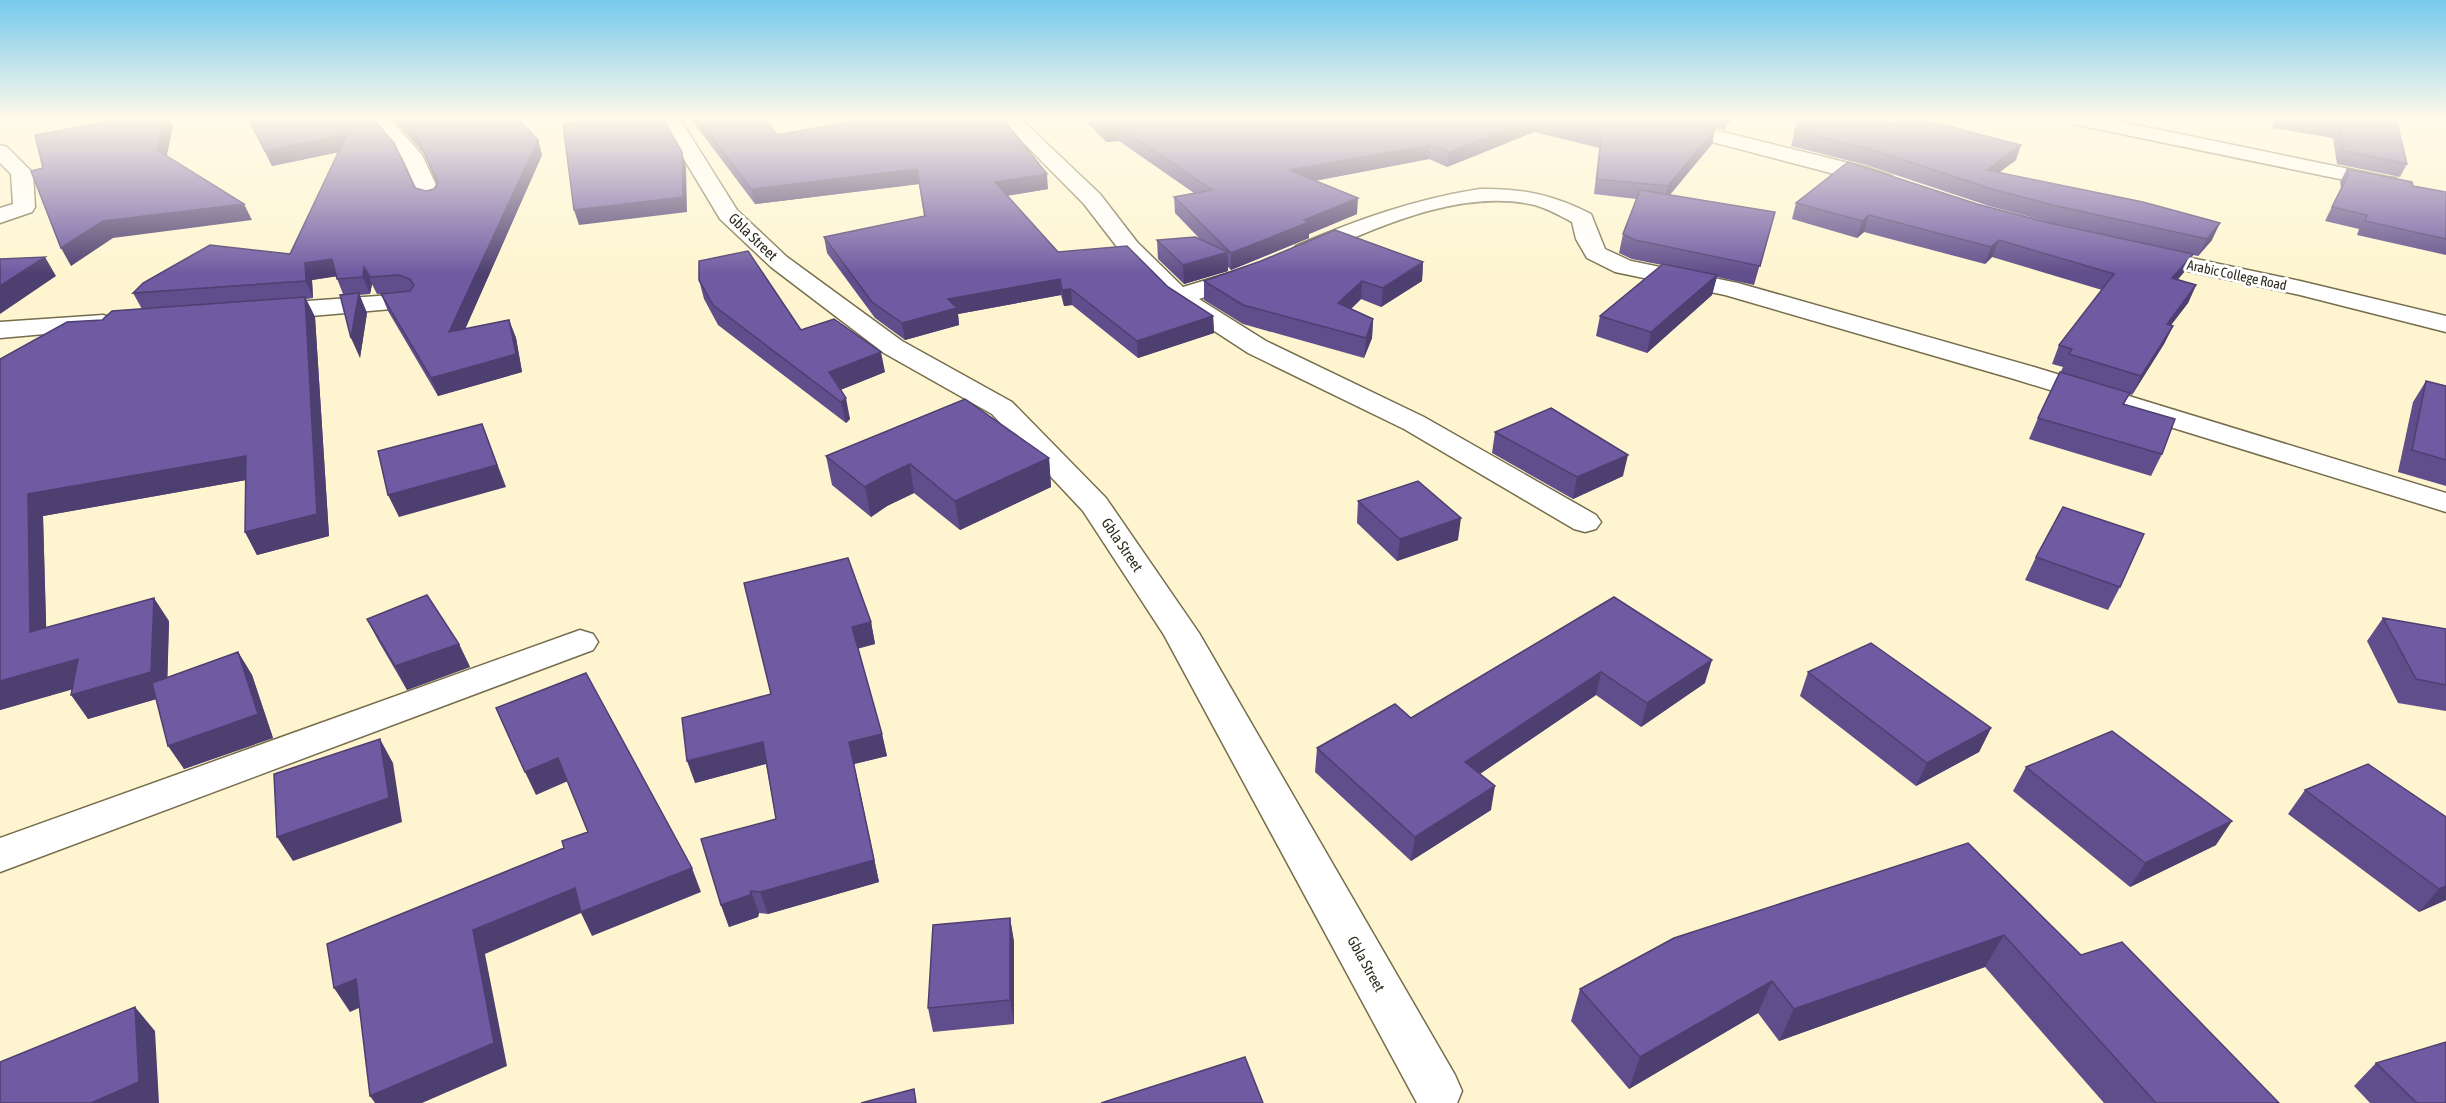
<svg xmlns="http://www.w3.org/2000/svg" width="2446" height="1103" font-family="'Asap Condensed',sans-serif">
	<style>
		.lines { fill: none; stroke-linecap: round; stroke-linejoin: round }
		.minor-casing { stroke: #756d4c; stroke-width: 3 }
		.minor { fill: #fff; fill-rule: evenodd }
		.wall { fill: #604d8b }
		.shaded-wall { fill: #4e3f71 }
		.building { fill: #705aa2; stroke: #4e3f71; stroke-width: 1.5 }
		.labels { text-anchor: middle; stroke-width: 6; stroke-linejoin: round; paint-order: stroke }
		.far-street-label { font-size: 14px; fill: #2e2b1d; stroke: #fff }
		.street-label { font-size: 15px; fill: #2e2b1d; stroke: #fff }
	</style>
	<rect width="100%" height="100%" fill="#fef5d0"/>
	<g class="lines">
		<g class="minor-casing">
			<path id="minor" d="M 369,119 L 390,119 L 422,155 L 442,198 L 439,203 L 431,205 L 423,203 L 402,157 Z
				M 660,119 L 680,119 L 737,210 L 787,257 L 902,341 L 1012,402 L 1106,498 L 1199,633 L 1455,1075 L 1462,1091 L 1457,1103 L 1417,1103 L 1164,635 L 1083,511 L 992,414 L 884,353 L 771,267 L 720,219 Z
				M 1000,119 L 1021,119 L 1100,194 L 1137,242 L 1183,287 L 1246,268 L 1255,270 L 1258,275 L 1255,280 L 1199,299 L 1266,341 L 1424,417 L 1596,515 L 1601,522 L 1596,529 L 1585,532 L 1574,529 L 1404,429 L 1248,353 L 1170,302 L 1121,252 L 1084,204 Z
				M 1637,119 L 1671,119 L 1865,167 L 1892,176 L 1895,181 L 1892,186 L 1884,187 L 1640,123 Z
				M 2068,119 L 2107,119 L 2388,177 L 2396,178 L 2399,183 L 2396,188 L 2388,189 L 2078,125 L 2071,123 Z
				M 0,145 L 7,147 L 33,173 L 35,207 L 32,212 L 0,223 L 0,208 L 13,204 L 11,174 L 0,163 Z
				M 1480,189 C 1521,188 1554,195 1591,214 L 1605,249 L 1631,261 L 1738,283 L 2034,367 L 2446,493 L 2446,512 L 2014,379 L 1725,295 L 1615,272 L 1587,258 L 1576,239 L 1572,222 C 1561,216 1548,209 1535,205 C 1460,188 1379,227 1312,256 L 1304,258 L 1296,256 L 1292,251 L 1296,246 C 1356,220 1415,199 1480,189 Z
				M 2144,248 L 2300,281 L 2446,316 L 2446,332 L 2300,295 L 2136,260 L 2132,255 L 2136,250 Z
				M 406,294 L 415,297 L 419,302 L 415,307 L 265,320 L 256,317 L 252,312 L 256,307 L 265,304 Z
				M 103,315 L 112,318 L 116,323 L 112,328 L 0,338 L 0,322 Z
				M 580,630 L 593,634 L 598,642 L 593,650 L 0,872 L 0,838 Z"/>
		</g>
		<use href="#minor" class="minor"/>
	</g>
	<path class="wall" d="M 248,119 L 373,119 L 415,188 L 426,191 L 434,189 L 437,184 L 424,154 L 393,119 L 518,119 L 538,140 L 542,155 L 465,329 L 509,320 L 516,338 L 522,372 L 438,396 L 388,311 L 381,294 L 401,292 L 377,294 L 372,284 L 370,294 L 359,295 L 367,313 L 360,358 L 343,294 L 336,276 L 312,280 L 313,298 L 306,299 L 315,317 L 329,536 L 257,555 L 245,532 L 246,480 L 43,516 L 46,627 L 169,621 L 167,678 L 238,652 L 252,675 L 273,738 L 184,769 L 156,699 L 88,719 L 72,689 L 0,710 L 0,359 L 102,320 L 142,309 L 133,293 L 290,254 L 339,152 L 272,166 Z
		M 691,119 L 765,119 L 777,135 L 846,122 L 845,119 L 1003,119 L 1048,189 L 1007,196 L 1058,252 L 1168,287 L 1213,316 L 1214,333 L 1138,358 L 1072,305 L 1064,306 L 1061,295 L 958,314 L 959,325 L 905,340 L 875,318 L 827,253 L 824,237 L 924,216 L 919,184 L 755,204 Z
		M 1083,119 L 1675,119 L 1715,129 L 1712,144 L 1670,195 L 1775,212 L 1754,285 L 1717,277 L 1712,295 L 1647,353 L 1596,336 L 1600,316 L 1662,265 L 1632,259 L 1619,253 L 1623,234 L 1636,199 L 1594,194 L 1599,148 L 1534,132 L 1447,167 L 1429,159 L 1314,181 L 1357,214 L 1309,234 L 1309,238 L 1231,270 L 1228,267 L 1228,271 L 1184,284 L 1158,259 L 1157,240 L 1201,240 L 1175,213 L 1174,197 L 1194,193 L 1119,141 L 1106,142 Z
		M 1681,119 L 1732,119 L 1724,130 Z
		M 1798,119 L 2016,160 L 1999,172 L 2212,240 L 2198,256 L 2193,255 L 2185,271 L 2177,280 L 2196,285 L 2188,303 L 2171,325 L 2173,326 L 2164,344 L 2132,395 L 2129,394 L 2124,405 L 2162,454 L 2151,476 L 2029,439 L 2038,418 L 2063,367 L 2052,364 L 2059,345 L 2102,290 L 1992,257 L 1985,264 L 1864,232 L 1857,238 L 1792,219 L 1796,203 L 1977,204 L 2049,222 L 1989,206 L 1866,165 L 1791,146 Z
		M 2274,119 L 2396,119 L 2407,164 L 2400,177 L 2337,164 L 2333,138 L 2272,128 Z
		M 2347,169 L 2413,186 L 2446,192 L 2446,255 L 2357,235 L 2359,229 L 2325,221 L 2341,188 L 2340,182 Z
		M 1261,261 L 1423,262 L 1422,281 L 1381,307 L 1361,299 L 1351,309 L 1373,319 L 1372,338 L 1364,358 L 1243,324 L 1204,300 L 1204,281 Z
		M 699,280 L 885,372 L 840,390 L 850,419 L 846,423 L 718,325 L 704,299 Z
		M 2426,381 L 2446,386 L 2446,486 L 2398,472 L 2413,402 Z
		M 1495,432 L 1623,476 L 1573,499 L 1492,453 Z
		M 826,456 L 1049,458 L 1051,487 L 960,530 L 914,493 L 887,506 L 871,517 L 832,485 Z
		M 1358,501 L 1458,540 L 1397,561 L 1357,523 Z
		M 2036,557 L 2120,587 L 2108,610 L 2025,580 Z
		M 1614,597 L 1705,683 L 1641,727 L 1596,695 L 1480,774 L 1491,810 L 1411,861 L 1315,772 L 1317,748 L 1411,718 Z
		M 2383,618 L 2446,629 L 2446,711 L 2398,703 L 2367,641 Z
		M 367,619 L 459,644 L 470,667 L 407,690 L 379,642 Z
		M 871,622 L 875,644 L 858,648 L 882,734 L 887,756 L 854,764 L 879,882 L 768,914 L 759,913 L 758,917 L 729,927 L 721,905 L 776,819 L 766,764 L 695,783 L 771,694 Z
		M 1808,672 L 1991,728 L 1979,752 L 1916,786 L 1800,696 Z
		M 2026,767 L 2216,845 L 2130,887 L 2013,791 Z
		M 2305,790 L 2446,817 L 2446,900 L 2419,912 L 2288,814 Z
		M 1968,843 L 2081,955 L 2279,1103 L 2104,1103 L 1985,967 L 1779,1041 L 1758,1013 L 1629,1089 L 1571,1021 L 1580,989 Z
		M 1010,918 L 1014,942 L 1014,1024 L 933,1032 L 928,1008 Z
		M 2376,1063 L 2446,1103 L 2370,1103 L 2354,1086 Z"/>
	<path class="shaded-wall" d="M 163,119 L 169,119 L 173,126 L 165,165 L 157,150 Z
		M 1532,119 L 1536,119 L 1534,132 L 1447,167 L 1449,152 Z
		M 1726,119 L 1732,119 L 1724,130 Z
		M 1118,126 L 1119,141 L 1106,142 L 1105,128 Z
		M 1715,129 L 1712,144 L 1664,201 L 1668,186 Z
		M 347,134 L 354,149 L 272,166 L 265,151 Z
		M 538,140 L 542,155 L 456,350 L 449,332 Z
		M 1430,145 L 1429,159 L 1288,186 L 1289,170 Z
		M 2021,145 L 2016,160 L 1981,186 L 1987,170 Z
		M 682,152 L 686,167 L 687,212 L 579,225 L 574,210 Z
		M 917,169 L 919,184 L 755,204 L 751,189 Z
		M 1047,174 L 1048,189 L 997,197 L 995,182 Z
		M 1358,198 L 1357,214 L 1309,234 L 1309,238 L 1231,270 L 1231,253 L 1304,220 Z
		M 244,204 L 252,220 L 113,238 L 71,266 L 61,248 L 103,221 Z
		M 1869,215 L 1864,232 L 1857,238 L 1862,221 Z
		M 2220,223 L 2212,240 L 2198,256 L 2207,239 Z
		M 1999,240 L 1992,257 L 1985,264 L 1991,247 Z
		M 1228,252 L 1228,271 L 1184,284 L 1183,265 Z
		M 2193,254 L 2185,271 L 2164,296 L 2172,278 Z
		M 45,257 L 56,276 L 0,314 L 0,286 Z
		M 332,259 L 339,276 L 312,280 L 313,298 L 306,281 L 305,263 Z
		M 1423,262 L 1422,281 L 1381,307 L 1383,288 Z
		M 364,267 L 372,284 L 370,294 L 363,277 Z
		M 1717,275 L 1712,295 L 1647,353 L 1651,332 Z
		M 1060,279 L 1061,295 L 958,314 L 959,325 L 905,340 L 902,323 L 948,299 Z
		M 1362,281 L 1361,299 L 1337,322 L 1338,303 Z
		M 2196,285 L 2188,303 L 2158,342 L 2167,324 Z
		M 1071,289 L 1072,305 L 1064,306 L 1062,290 Z
		M 359,293 L 367,313 L 360,358 L 351,338 Z
		M 305,297 L 315,317 L 329,536 L 257,555 L 245,532 Z
		M 1213,316 L 1214,333 L 1138,358 L 1137,341 Z
		M 1373,319 L 1372,338 L 1364,358 L 1366,338 Z
		M 509,320 L 516,338 L 522,372 L 438,396 L 431,378 Z
		M 2173,326 L 2164,344 L 2132,395 L 2141,376 Z
		M 881,352 L 885,372 L 833,393 L 829,372 Z
		M 846,398 L 850,419 L 846,423 L 841,402 Z
		M 482,424 L 506,487 L 399,517 L 388,495 Z
		M 1628,455 L 1623,476 L 1573,499 L 1577,477 Z
		M 246,456 L 258,478 L 43,516 L 47,655 L 30,632 L 28,494 Z
		M 1049,458 L 1051,487 L 960,530 L 955,501 Z
		M 910,464 L 914,493 L 887,506 L 871,517 L 865,487 L 882,477 Z
		M 1461,518 L 1458,540 L 1397,561 L 1400,539 Z
		M 154,598 L 169,621 L 167,696 L 88,719 L 71,695 Z
		M 871,622 L 875,644 L 857,649 L 852,627 Z
		M 459,644 L 470,667 L 407,690 L 395,666 Z
		M 238,652 L 252,675 L 273,738 L 184,769 L 168,746 Z
		M 78,659 L 95,683 L 0,710 L 0,681 Z
		M 1712,660 L 1705,683 L 1641,727 L 1647,703 Z
		M 1601,672 L 1596,695 L 1462,786 L 1465,762 Z
		M 1991,728 L 1979,752 L 1916,786 L 1927,763 Z
		M 882,734 L 887,756 L 854,764 L 879,882 L 768,914 L 760,892 L 849,742 Z
		M 380,739 L 393,763 L 402,822 L 293,861 L 277,837 Z
		M 763,742 L 769,763 L 695,783 L 687,761 Z
		M 558,758 L 568,781 L 536,795 L 525,772 Z
		M 1495,786 L 1491,810 L 1411,861 L 1415,837 Z
		M 2232,821 L 2216,845 L 2130,887 L 2145,863 Z
		M 692,868 L 701,892 L 592,936 L 581,913 L 485,954 L 507,1066 L 422,1103 L 375,1103 L 370,1096 L 473,930 L 575,888 Z
		M 2446,886 L 2446,900 L 2419,912 L 2439,889 Z
		M 751,891 L 759,913 L 758,917 L 729,927 L 721,905 Z
		M 1010,918 L 1014,942 L 1014,1024 L 1010,1000 Z
		M 2004,935 L 1985,967 L 1779,1041 L 1794,1009 Z
		M 356,979 L 372,1002 L 350,1012 L 334,988 Z
		M 1772,981 L 1758,1013 L 1629,1089 L 1640,1057 Z
		M 135,1007 L 155,1031 L 159,1103 L 91,1103 Z"/>
	<path class="building" d="M 122,119 L 163,119 L 157,150 L 244,204 L 103,221 L 61,248 L 31,171 L 43,168 L 35,135 Z
		M 249,119 L 373,119 L 394,143 L 415,188 L 426,191 L 434,189 L 438,183 L 418,139 L 401,119 L 518,119 L 538,140 L 449,332 L 509,320 L 516,354 L 431,378 L 381,294 L 410,291 L 414,285 L 410,279 L 399,275 L 370,277 L 364,267 L 363,277 L 337,279 L 332,259 L 305,263 L 306,281 L 133,293 L 143,283 L 210,245 L 290,254 L 347,134 L 265,151 Z
		M 595,119 L 663,119 L 682,152 L 683,197 L 574,210 L 563,124 Z
		M 698,119 L 765,119 L 777,135 L 848,122 L 848,119 L 1003,119 L 1047,174 L 995,182 L 1058,252 L 1127,246 L 1168,287 L 1213,316 L 1137,341 L 1071,289 L 1062,290 L 1060,279 L 948,299 L 957,308 L 902,323 L 872,302 L 824,237 L 925,216 L 917,169 L 751,189 Z
		M 1096,119 L 1532,119 L 1449,152 L 1430,145 L 1289,170 L 1358,198 L 1304,220 L 1309,222 L 1231,253 L 1174,197 L 1212,190 L 1118,126 L 1105,128 Z
		M 1543,119 L 1675,119 L 1715,129 L 1668,186 L 1597,179 L 1602,133 Z
		M 1798,119 L 1874,119 L 1891,123 L 1904,119 L 1920,119 L 2021,145 L 1987,170 L 2143,202 L 2220,223 L 2207,239 L 2057,206 L 1995,190 L 1870,149 L 1795,131 Z
		M 2299,119 L 2396,119 L 2407,164 L 2344,151 L 2339,126 Z
		M 1848,162 L 1977,204 L 2045,222 L 2193,254 L 2172,278 L 2196,285 L 2167,324 L 2173,326 L 2141,376 L 2069,354 L 2072,349 L 2059,345 L 2114,274 L 1999,240 L 1991,247 L 1869,215 L 1862,221 L 1796,203 Z
		M 2347,169 L 2412,182 L 2413,186 L 2446,192 L 2446,239 L 2365,221 L 2367,215 L 2332,207 L 2348,175 Z
		M 1640,190 L 1775,212 L 1760,266 L 1635,240 L 1623,234 Z
		M 1335,230 L 1423,262 L 1383,288 L 1362,281 L 1338,303 L 1373,319 L 1366,338 L 1243,305 L 1204,281 L 1261,261 Z
		M 1195,237 L 1228,252 L 1183,265 L 1157,240 Z
		M 748,251 L 801,330 L 834,319 L 881,352 L 829,372 L 846,398 L 841,402 L 713,305 L 699,280 L 699,261 Z
		M 45,257 L 0,286 L 0,259 Z
		M 1663,264 L 1717,275 L 1651,332 L 1600,316 Z
		M 359,293 L 351,338 L 340,295 Z
		M 305,297 L 317,514 L 245,532 L 246,456 L 28,494 L 30,632 L 154,598 L 151,672 L 71,695 L 78,659 L 0,681 L 0,359 L 67,322 L 102,320 L 112,311 Z
		M 2060,372 L 2130,393 L 2123,404 L 2175,419 L 2162,454 L 2038,418 Z
		M 2426,381 L 2446,386 L 2446,460 L 2412,450 Z
		M 965,399 L 1049,458 L 955,501 L 910,464 L 882,477 L 865,487 L 826,456 Z
		M 1551,408 L 1628,455 L 1577,477 L 1495,432 Z
		M 482,424 L 497,465 L 388,495 L 378,451 Z
		M 1418,481 L 1461,518 L 1400,539 L 1358,501 Z
		M 2063,507 L 2144,534 L 2120,587 L 2036,557 Z
		M 848,558 L 871,622 L 852,627 L 882,734 L 849,742 L 874,860 L 760,892 L 751,891 L 750,895 L 721,905 L 701,839 L 776,819 L 763,742 L 687,761 L 682,718 L 771,694 L 744,583 Z
		M 427,595 L 459,644 L 395,666 L 367,619 Z
		M 1614,597 L 1712,660 L 1647,703 L 1601,672 L 1465,762 L 1495,786 L 1415,837 L 1317,748 L 1395,704 L 1411,718 Z
		M 2383,618 L 2446,629 L 2446,685 L 2416,679 Z
		M 1871,643 L 1991,728 L 1927,763 L 1808,672 Z
		M 238,652 L 258,714 L 168,746 L 152,683 Z
		M 586,673 L 692,868 L 581,912 L 575,888 L 473,930 L 494,1043 L 370,1096 L 356,979 L 334,988 L 327,944 L 564,848 L 562,841 L 588,832 L 558,758 L 525,772 L 496,708 Z
		M 2112,731 L 2232,821 L 2145,863 L 2026,767 Z
		M 380,739 L 389,798 L 277,837 L 274,774 Z
		M 2368,764 L 2446,817 L 2446,886 L 2439,889 L 2305,790 Z
		M 1968,843 L 2081,955 L 2122,942 L 2279,1103 L 2156,1103 L 2004,935 L 1794,1009 L 1772,981 L 1640,1057 L 1580,989 L 1674,938 Z
		M 1010,918 L 1010,1000 L 928,1008 L 933,925 Z
		M 135,1007 L 139,1082 L 91,1103 L 0,1103 L 0,1062 Z
		M 2446,1042 L 2446,1103 L 2417,1103 L 2376,1063 Z
		M 1245,1057 L 1263,1103 L 1101,1103 Z
		M 914,1089 L 916,1103 L 861,1103 Z"/>
	<linearGradient id="sky" x2="0" y2="1"><stop stop-color="#76c9ec"/><stop offset="0.43" stop-color="#fffaea"/><stop offset="1" stop-color="#fffaea" stop-opacity="0"/></linearGradient>
	<rect width="2446" height="274" fill="url(#sky)"/>
	<g class="labels">
		<g class="far-street-label">
			<text transform="translate(2237 275) rotate(12)" y="5">Arabic College Road</text>
		</g>
		<g class="street-label">
			<text transform="translate(753 237) rotate(44)" y="5">Gbla Street</text>
			<text transform="translate(1122 545) rotate(56)" y="5">Gbla Street</text>
			<text transform="translate(1366 964) rotate(61)" y="5">Gbla Street</text>
		</g>
	</g>
</svg>
